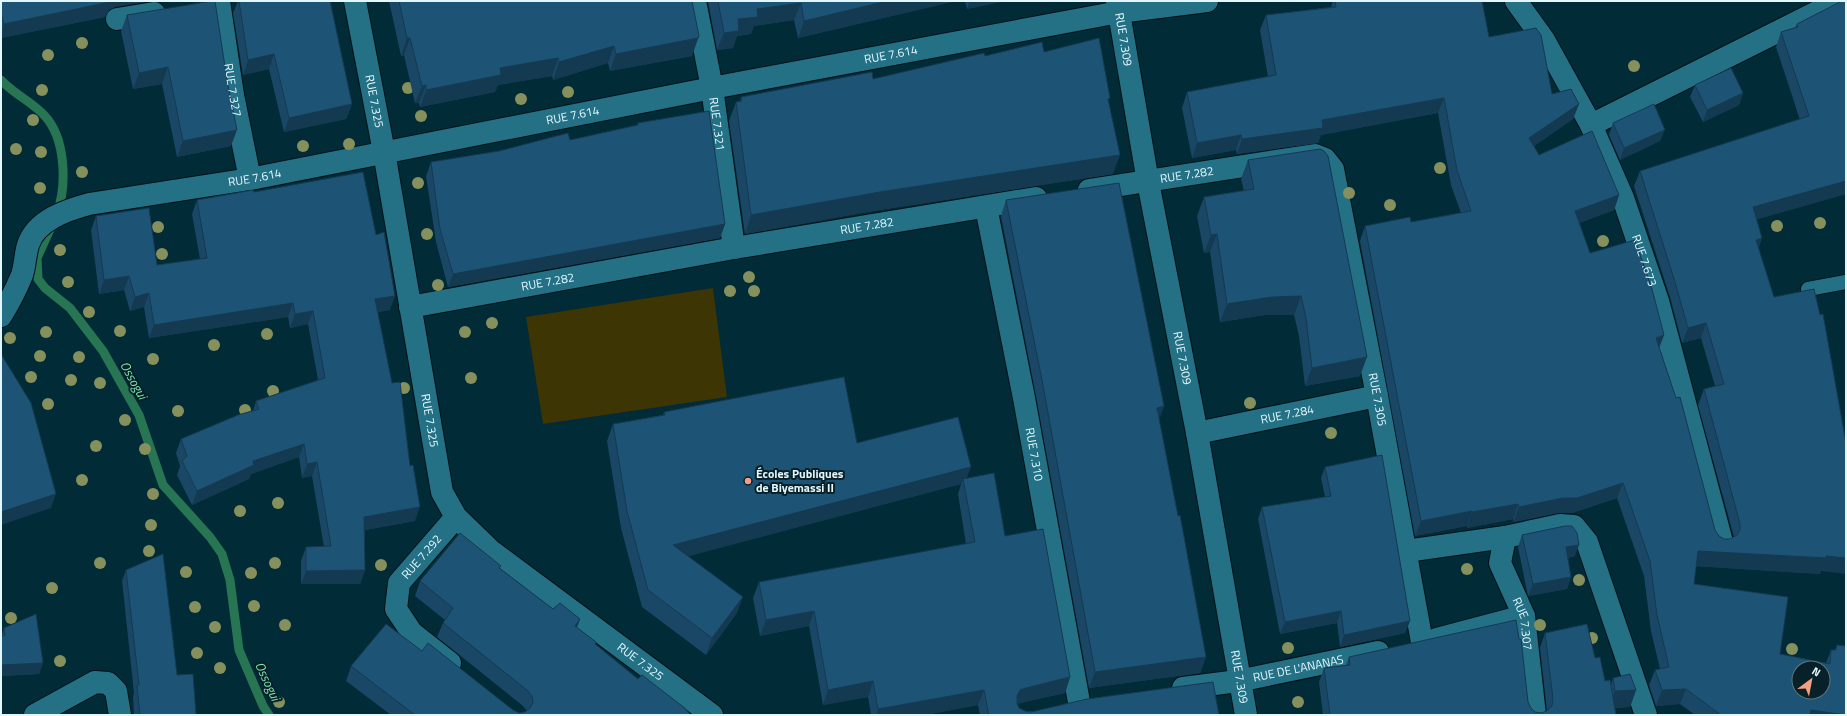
<svg xmlns="http://www.w3.org/2000/svg" width="1847" height="716" font-family="'Titillium Web',sans-serif">
	<style>
		.green { fill: #3d3503 }
		.lines { fill: none; stroke-linecap: round; stroke-linejoin: round }
		.stream { stroke: #277552; stroke-width: 9 }
		.service-casing { stroke: #001218; stroke-width: 16 }
		.minor-casing { stroke: #001218; stroke-width: 24 }
		.service { stroke: #247186; stroke-width: 14 }
		.minor { stroke: #247186; stroke-width: 22 }
		.tree { fill: #86905c }
		.wall { fill: #194765 }
		.shaded-wall { fill: #143a52 }
		.building { fill: #1d5375; stroke: #143a52; fill-rule: evenodd }
		.poi-dot { fill: #f39f82; stroke: #082027; stroke-width: 1.5 }
		.labels { text-anchor: middle; stroke-width: 4; stroke-linejoin: round; paint-order: stroke }
		.street-label { font-size: 12px; fill: #e2f7fe; stroke: #082027 }
		.poi-label { font-size: 12px; font-weight: bold; fill: #e2f7fe; stroke: #082027; text-anchor: start }
		.water-label { font-size: 13px; font-style: italic; fill: #7de7b1; stroke: #082027 }
	</style>
	<rect width="100%" height="100%" fill="#012b36"/>
	<path class="green" d="M 713,288 L 727,397 L 543,424 L 526,317 Z"/>
	<g class="lines">
		<path class="stream" d="M 1,80 C 14,94 32,102 44,115 C 66,138 67,185 57,213
			M 52,225 L 37,258 L 38,279 L 45,288 L 70,308 L 103,351 L 139,415 L 163,485 L 210,537 L 222,554 L 230,580 L 239,650 L 263,706 L 269,715"/>
		<g class="service-casing">
			<path id="service" d="M 1808,289 L 1846,282"/>
		</g>
		<g class="minor-casing">
			<g id="minor">
				<path id="s1" d="M 219,1 L 233,95 L 250,179"/>
				<path id="s2" d="M 355,1 L 384,152 L 442,492 L 456,517 L 490,550 L 712,715"/>
				<path id="s3" d="M 695,1 L 712,88 L 734,248"/>
				<path id="s4" d="M 1117,1 L 1148,182 L 1197,433 L 1246,715"/>
				<path id="s5" d="M 1516,1 L 1544,40 L 1591,125 L 1623,198 L 1658,301 L 1722,542"/>
				<path d="M 117,19 L 154,13"/>
				<path d="M 1591,125 L 1839,1"/>
				<path id="s6" d="M 1089,190 L 1315,155 L 1325,159 L 1333,169 L 1377,396 L 1422,642"/>
				<path id="s7" d="M 986,207 L 1024,398 L 1079,702"/>
				<path id="s8" d="M 410,307 L 734,248 L 1036,198"/>
				<path id="s9" d="M 1,316 C 9,303 16,290 22,275 C 25,266 25,255 28,245 C 36,220 67,210 89,204 L 250,179 L 712,88 L 1119,12 L 1207,1"/>
				<path id="s10" d="M 1197,433 L 1377,396"/>
				<path id="s11" d="M 1505,537 L 1500,563 L 1524,616 L 1535,715"/>
				<path d="M 1406,551 L 1505,537 L 1560,525 L 1574,526 L 1587,542 L 1646,715"/>
				<path d="M 1437,639 L 1524,616"/>
				<path id="s12" d="M 450,663 L 412,633 L 396,609 L 399,583 L 456,517"/>
				<path id="s13" d="M 1183,688 L 1238,681 L 1378,652"/>
				<path d="M 35,715 L 95,682 L 108,683 L 116,691 L 120,715"/>
			</g>
		</g>
		<use href="#service" class="service"/>
		<use href="#minor" class="minor"/>
	</g>
	<g class="tree">
		<circle cx="82" cy="43" r="6"/>
		<circle cx="48" cy="55" r="6"/>
		<circle cx="1634" cy="66" r="6"/>
		<circle cx="408" cy="88" r="6"/>
		<circle cx="42" cy="90" r="6"/>
		<circle cx="568" cy="92" r="6"/>
		<circle cx="521" cy="99" r="6"/>
		<circle cx="421" cy="116" r="6"/>
		<circle cx="33" cy="120" r="6"/>
		<circle cx="349" cy="144" r="6"/>
		<circle cx="303" cy="146" r="6"/>
		<circle cx="16" cy="149" r="6"/>
		<circle cx="41" cy="152" r="6"/>
		<circle cx="1440" cy="168" r="6"/>
		<circle cx="82" cy="172" r="6"/>
		<circle cx="418" cy="183" r="6"/>
		<circle cx="40" cy="188" r="6"/>
		<circle cx="1349" cy="193" r="6"/>
		<circle cx="1390" cy="205" r="6"/>
		<circle cx="1820" cy="223" r="6"/>
		<circle cx="1777" cy="226" r="6"/>
		<circle cx="158" cy="227" r="6"/>
		<circle cx="427" cy="234" r="6"/>
		<circle cx="1603" cy="241" r="6"/>
		<circle cx="60" cy="250" r="6"/>
		<circle cx="162" cy="254" r="6"/>
		<circle cx="749" cy="277" r="6"/>
		<circle cx="68" cy="282" r="6"/>
		<circle cx="438" cy="285" r="6"/>
		<circle cx="730" cy="291" r="6"/>
		<circle cx="754" cy="291" r="6"/>
		<circle cx="89" cy="312" r="6"/>
		<circle cx="492" cy="323" r="6"/>
		<circle cx="120" cy="331" r="6"/>
		<circle cx="46" cy="332" r="6"/>
		<circle cx="465" cy="332" r="6"/>
		<circle cx="267" cy="334" r="6"/>
		<circle cx="10" cy="338" r="6"/>
		<circle cx="214" cy="345" r="6"/>
		<circle cx="40" cy="356" r="6"/>
		<circle cx="79" cy="357" r="6"/>
		<circle cx="153" cy="359" r="6"/>
		<circle cx="31" cy="377" r="6"/>
		<circle cx="471" cy="378" r="6"/>
		<circle cx="71" cy="380" r="6"/>
		<circle cx="100" cy="383" r="6"/>
		<circle cx="404" cy="388" r="6"/>
		<circle cx="273" cy="391" r="6"/>
		<circle cx="1250" cy="403" r="6"/>
		<circle cx="48" cy="404" r="6"/>
		<circle cx="245" cy="410" r="6"/>
		<circle cx="178" cy="411" r="6"/>
		<circle cx="125" cy="420" r="6"/>
		<circle cx="1331" cy="433" r="6"/>
		<circle cx="96" cy="446" r="6"/>
		<circle cx="145" cy="449" r="6"/>
		<circle cx="82" cy="480" r="6"/>
		<circle cx="153" cy="494" r="6"/>
		<circle cx="278" cy="503" r="6"/>
		<circle cx="240" cy="511" r="6"/>
		<circle cx="151" cy="525" r="6"/>
		<circle cx="149" cy="551" r="6"/>
		<circle cx="100" cy="563" r="6"/>
		<circle cx="275" cy="563" r="6"/>
		<circle cx="381" cy="565" r="6"/>
		<circle cx="1467" cy="569" r="6"/>
		<circle cx="186" cy="572" r="6"/>
		<circle cx="251" cy="573" r="6"/>
		<circle cx="1579" cy="580" r="6"/>
		<circle cx="52" cy="588" r="6"/>
		<circle cx="254" cy="606" r="6"/>
		<circle cx="195" cy="607" r="6"/>
		<circle cx="11" cy="618" r="6"/>
		<circle cx="285" cy="625" r="6"/>
		<circle cx="1540" cy="625" r="6"/>
		<circle cx="215" cy="627" r="6"/>
		<circle cx="1592" cy="638" r="6"/>
		<circle cx="1288" cy="648" r="6"/>
		<circle cx="1792" cy="649" r="6"/>
		<circle cx="197" cy="653" r="6"/>
		<circle cx="60" cy="661" r="6"/>
		<circle cx="220" cy="668" r="6"/>
		<circle cx="279" cy="702" r="6"/>
		<circle cx="1298" cy="702" r="6"/>
	</g>
	<path class="wall" d="M 1,1 L 115,7 L 109,10 L 105,17 L 1,38 Z
		M 238,1 L 330,1 L 352,104 L 346,119 L 284,132 L 269,69 L 243,75 L 233,13 Z
		M 389,1 L 692,1 L 692,56 L 610,71 L 608,63 L 553,80 L 552,76 L 498,85 L 495,92 L 420,107 L 419,103 L 415,103 L 404,55 L 401,56 Z
		M 708,1 L 956,1 L 798,38 L 794,20 L 754,26 L 751,34 L 737,36 L 733,48 L 717,50 Z
		M 965,1 L 1005,1 L 967,9 Z
		M 1333,1 L 1482,1 L 1489,37 L 1552,94 L 1579,104 L 1573,119 L 1534,146 L 1539,155 L 1619,195 L 1614,210 L 1579,223 L 1590,253 L 1664,335 L 1659,347 L 1715,530 L 1719,536 L 1724,539 L 1730,539 L 1734,537 L 1698,405 L 1704,389 L 1715,386 L 1701,338 L 1682,343 L 1670,297 L 1634,186 L 1640,171 L 1800,120 L 1776,47 L 1781,32 L 1795,27 L 1797,24 L 1846,194 L 1757,219 L 1759,248 L 1821,571 L 1820,574 L 1696,566 L 1694,584 L 1780,654 L 1826,663 L 1831,650 L 1835,650 L 1837,645 L 1846,715 L 1695,715 L 1680,704 L 1656,706 L 1649,685 L 1655,670 L 1660,669 L 1651,631 L 1644,576 L 1617,498 L 1572,513 L 1558,513 L 1513,522 L 1513,519 L 1467,528 L 1467,526 L 1415,536 L 1360,241 L 1365,226 L 1411,222 L 1461,213 L 1451,185 L 1438,113 L 1321,135 L 1318,143 L 1237,154 L 1236,150 L 1192,158 L 1182,108 L 1187,92 L 1268,77 L 1260,30 L 1266,15 L 1331,7 Z
		M 127,15 L 231,146 L 177,157 L 162,84 L 133,89 L 121,31 Z
		M 1044,52 L 1109,103 L 1113,174 L 873,211 L 745,234 L 729,121 L 736,102 L 740,101 L 741,97 L 873,79 L 985,56 Z
		M 1695,85 L 1743,93 L 1739,105 L 1703,122 L 1690,97 Z
		M 638,123 L 725,224 L 720,238 L 448,287 L 436,242 L 426,176 L 431,162 L 570,140 L 637,125 Z
		M 1613,123 L 1660,141 L 1620,160 L 1609,135 Z
		M 1248,160 L 1360,376 L 1305,386 L 1299,336 L 1294,315 L 1265,315 L 1220,322 L 1210,252 L 1204,253 L 1197,216 L 1204,197 L 1244,191 L 1241,179 Z
		M 254,192 L 390,310 L 378,312 L 415,521 L 365,530 L 365,570 L 360,584 L 301,584 L 301,561 L 306,547 L 324,547 L 312,476 L 302,478 L 299,457 L 251,474 L 249,479 L 192,505 L 177,475 L 180,466 L 176,453 L 181,439 L 253,411 L 256,401 L 318,380 L 308,324 L 290,328 L 288,317 L 149,338 L 144,307 L 130,311 L 124,290 L 99,294 L 91,230 L 96,216 L 157,265 L 200,259 L 192,214 L 197,200 Z
		M 1006,200 L 1164,406 L 1159,419 L 1206,657 L 1200,673 L 1089,688 L 1036,396 L 1001,216 Z
		M 664,412 L 857,443 L 967,478 L 1005,536 L 1070,677 L 1065,693 L 1020,703 L 1017,704 L 1019,708 L 1025,711 L 1219,715 L 980,715 L 978,705 L 925,715 L 871,715 L 868,697 L 823,705 L 809,626 L 760,636 L 753,598 L 759,582 L 966,544 L 958,494 L 961,484 L 688,556 L 737,613 L 706,655 L 642,607 L 621,528 L 607,441 L 613,424 L 663,415 Z
		M 1325,467 L 1410,621 L 1405,633 L 1340,647 L 1337,623 L 1280,634 L 1258,519 L 1262,507 L 1325,497 L 1321,478 Z
		M 1522,535 L 1575,556 L 1568,558 L 1571,577 L 1567,589 L 1528,596 L 1518,547 Z
		M 500,568 L 553,609 L 580,619 L 577,628 L 595,644 L 638,679 L 686,709 L 686,711 L 691,715 L 391,715 L 346,681 L 351,666 L 422,651 L 513,710 L 519,713 L 525,712 L 527,711 L 523,706 L 437,637 L 443,623 L 445,620 L 415,596 L 420,581 Z
		M 126,570 L 177,675 L 196,715 L 134,715 L 133,697 L 134,693 L 122,581 Z
		M 4,628 L 43,663 L 39,674 L 1,676 L 1,637 Z
		M 1545,633 L 1595,658 L 1605,681 L 1611,684 L 1613,678 L 1636,690 L 1630,707 L 1615,708 L 1616,715 L 1323,715 L 1319,682 L 1324,668 L 1346,665 L 1349,657 L 1519,639 L 1528,702 L 1531,708 L 1535,712 L 1542,713 L 1547,711 L 1540,648 Z"/>
	<path class="shaded-wall" d="M 111,1 L 151,1 L 115,7 L 109,10 L 105,17 L 1,38 L 1,32 L 4,24 Z
		M 887,1 L 956,1 L 798,38 L 804,21 Z
		M 970,1 L 1005,1 L 967,9 Z
		M 801,3 L 794,20 L 754,26 L 751,34 L 737,36 L 733,48 L 717,50 L 724,33 L 738,19 L 757,9 Z
		M 699,36 L 692,56 L 610,71 L 616,54 Z
		M 407,38 L 410,38 L 404,55 L 401,56 Z
		M 614,46 L 608,63 L 553,80 L 559,62 Z
		M 274,54 L 269,69 L 243,75 L 248,60 Z
		M 558,58 L 552,76 L 498,85 L 495,92 L 420,107 L 426,90 L 500,68 Z
		M 168,67 L 162,84 L 133,89 L 139,73 Z
		M 426,85 L 419,103 L 415,103 L 422,86 Z
		M 1743,93 L 1739,105 L 1703,122 L 1707,110 Z
		M 1444,98 L 1438,113 L 1321,135 L 1318,143 L 1237,154 L 1242,139 L 1322,120 Z
		M 352,104 L 346,119 L 284,132 L 289,118 Z
		M 1579,104 L 1573,119 L 1523,153 L 1529,138 Z
		M 237,130 L 231,146 L 177,157 L 183,141 Z
		M 1665,130 L 1660,141 L 1620,160 L 1624,148 Z
		M 1241,135 L 1236,150 L 1192,158 L 1197,143 Z
		M 1120,155 L 1113,174 L 873,211 L 745,234 L 751,215 L 880,192 Z
		M 1846,181 L 1846,194 L 1748,222 L 1753,207 Z
		M 1619,195 L 1614,210 L 1569,227 L 1575,211 Z
		M 725,224 L 720,238 L 448,287 L 453,274 Z
		M 1217,234 L 1210,252 L 1204,253 L 1211,235 Z
		M 1762,238 L 1757,254 L 1756,240 Z
		M 129,276 L 124,290 L 99,294 L 104,280 Z
		M 149,293 L 144,307 L 130,311 L 135,297 Z
		M 395,296 L 390,310 L 370,313 L 375,299 Z
		M 1301,296 L 1294,315 L 1265,315 L 1220,322 L 1227,304 L 1272,297 Z
		M 293,303 L 288,317 L 149,338 L 154,325 Z
		M 313,311 L 308,324 L 290,328 L 295,314 Z
		M 1706,323 L 1701,338 L 1682,343 L 1688,328 Z
		M 1664,335 L 1658,351 L 1656,338 Z
		M 1367,357 L 1360,376 L 1305,386 L 1312,368 Z
		M 1164,406 L 1158,423 L 1157,408 Z
		M 304,444 L 299,457 L 251,474 L 249,479 L 192,505 L 197,491 L 253,461 Z
		M 317,462 L 312,476 L 302,478 L 307,464 Z
		M 971,467 L 965,483 L 963,479 L 961,484 L 667,562 L 673,545 Z
		M 1623,483 L 1617,498 L 1572,513 L 1558,513 L 1513,522 L 1519,507 Z
		M 56,494 L 51,508 L 1,525 L 1,512 Z
		M 1518,504 L 1513,519 L 1467,528 L 1472,512 Z
		M 420,507 L 415,521 L 359,531 L 364,517 Z
		M 1472,511 L 1467,526 L 1415,536 L 1421,521 Z
		M 1579,545 L 1575,556 L 1562,559 L 1566,547 Z
		M 1698,551 L 1826,556 L 1846,558 L 1846,574 L 1821,571 L 1820,574 L 1692,566 Z
		M 365,570 L 360,584 L 301,584 L 306,571 Z
		M 1571,577 L 1567,589 L 1528,596 L 1533,584 Z
		M 743,597 L 737,613 L 706,655 L 712,638 Z
		M 814,611 L 809,626 L 760,636 L 766,620 Z
		M 1341,611 L 1337,623 L 1280,634 L 1285,622 Z
		M 580,619 L 574,634 L 575,626 Z
		M 1410,621 L 1405,633 L 1340,647 L 1344,635 Z
		M 1206,657 L 1200,673 L 1089,688 L 1095,672 Z
		M 43,663 L 39,674 L 1,676 L 1,665 Z
		M 1070,677 L 1065,693 L 1020,703 L 1015,706 L 1017,696 L 1020,690 L 1026,688 Z
		M 873,681 L 868,697 L 823,705 L 828,690 Z
		M 1686,689 L 1680,704 L 1656,706 L 1662,690 Z
		M 984,690 L 978,705 L 925,715 L 876,715 L 878,709 Z
		M 1636,690 L 1630,707 L 1609,708 L 1615,691 Z
		M 1811,710 L 1846,715 L 1809,715 Z"/>
	<path class="building" d="M 1,1 L 111,1 L 110,2 L 4,24 L 1,13 Z
		M 212,1 L 215,1 L 227,80 L 237,130 L 183,141 L 168,67 L 139,73 L 127,15 Z
		M 239,1 L 330,1 L 352,104 L 289,118 L 274,54 L 248,60 Z
		M 399,1 L 692,1 L 699,36 L 698,38 L 616,54 L 614,46 L 559,62 L 558,58 L 500,68 L 501,75 L 426,90 L 426,85 L 422,86 L 410,38 L 407,38 Z
		M 718,1 L 887,1 L 804,21 L 801,3 L 757,9 L 758,17 L 738,19 L 739,31 L 724,33 Z
		M 1335,1 L 1482,1 L 1489,37 L 1536,28 L 1541,35 L 1552,94 L 1571,89 L 1579,104 L 1529,138 L 1539,155 L 1592,131 L 1619,195 L 1575,211 L 1590,253 L 1635,240 L 1652,289 L 1664,335 L 1656,338 L 1676,398 L 1680,397 L 1715,530 L 1719,536 L 1724,539 L 1730,539 L 1737,535 L 1740,530 L 1740,524 L 1704,389 L 1724,384 L 1706,323 L 1688,328 L 1675,282 L 1640,171 L 1809,116 L 1781,32 L 1798,27 L 1797,24 L 1842,1 L 1846,1 L 1846,181 L 1753,207 L 1762,238 L 1756,240 L 1774,297 L 1814,289 L 1820,315 L 1823,314 L 1846,443 L 1846,558 L 1826,556 L 1826,558 L 1698,551 L 1694,584 L 1788,597 L 1780,654 L 1830,664 L 1831,650 L 1836,650 L 1837,645 L 1846,646 L 1846,715 L 1811,710 L 1810,715 L 1721,715 L 1686,689 L 1662,690 L 1655,670 L 1669,667 L 1657,615 L 1650,561 L 1623,483 L 1577,498 L 1563,498 L 1519,507 L 1518,504 L 1472,512 L 1472,511 L 1421,521 L 1365,226 L 1410,217 L 1411,222 L 1471,211 L 1457,170 L 1444,98 L 1322,120 L 1323,128 L 1242,139 L 1241,135 L 1197,143 L 1187,92 L 1276,75 L 1266,15 L 1336,7 ZM 1799,668 L 1823,668 L 1823,692 L 1799,692 Z
		M 1099,38 L 1110,98 L 1108,99 L 1120,155 L 880,192 L 751,215 L 736,102 L 742,101 L 741,97 L 872,72 L 873,79 L 984,53 L 985,56 L 1042,42 L 1044,52 Z
		M 1731,68 L 1743,93 L 1707,110 L 1695,85 Z
		M 1654,104 L 1665,130 L 1624,148 L 1613,123 Z
		M 709,111 L 725,224 L 453,274 L 440,229 L 431,162 L 499,151 L 568,133 L 570,140 L 638,125 L 638,123 Z
		M 1320,149 L 1324,151 L 1328,156 L 1367,357 L 1312,368 L 1306,318 L 1301,296 L 1272,297 L 1227,304 L 1217,234 L 1211,235 L 1204,197 L 1254,189 L 1248,160 Z
		M 363,172 L 376,235 L 384,232 L 395,296 L 375,299 L 392,383 L 400,382 L 410,466 L 413,465 L 420,507 L 364,517 L 365,570 L 306,571 L 306,547 L 331,546 L 317,462 L 307,464 L 304,444 L 253,461 L 254,465 L 197,491 L 182,461 L 187,456 L 181,439 L 238,415 L 259,409 L 256,401 L 325,378 L 313,311 L 295,314 L 293,303 L 154,325 L 149,293 L 135,297 L 129,276 L 104,280 L 96,216 L 149,208 L 157,265 L 207,258 L 197,200 L 253,190 L 254,192 Z
		M 1119,183 L 1164,406 L 1157,408 L 1178,516 L 1180,515 L 1206,657 L 1095,672 L 1042,380 L 1006,200 Z
		M 1,354 L 31,403 L 56,494 L 1,512 Z
		M 844,377 L 857,443 L 958,417 L 971,467 L 673,545 L 743,597 L 712,638 L 648,590 L 627,511 L 613,424 L 665,415 L 664,412 Z
		M 1382,455 L 1410,621 L 1344,635 L 1341,611 L 1285,622 L 1262,507 L 1331,496 L 1325,467 Z
		M 994,473 L 1005,536 L 1043,529 L 1070,677 L 1026,688 L 1020,690 L 1017,696 L 1017,703 L 1019,708 L 1025,711 L 1031,712 L 1087,699 L 1213,682 L 1219,715 L 989,715 L 984,690 L 878,709 L 873,681 L 828,690 L 814,611 L 766,620 L 759,582 L 975,542 L 963,479 Z
		M 1565,526 L 1572,526 L 1577,533 L 1579,545 L 1566,547 L 1571,577 L 1533,584 L 1522,535 Z
		M 460,533 L 501,566 L 499,568 L 553,609 L 560,603 L 580,619 L 575,626 L 596,642 L 595,644 L 638,679 L 642,675 L 686,709 L 686,710 L 691,715 L 415,715 L 351,666 L 386,624 L 422,651 L 428,643 L 513,710 L 519,713 L 525,712 L 530,708 L 533,702 L 532,696 L 528,691 L 443,623 L 453,608 L 420,581 Z
		M 163,554 L 177,675 L 193,674 L 196,715 L 140,715 L 137,686 L 139,685 L 126,570 Z
		M 36,614 L 43,663 L 1,665 L 1,637 L 5,635 L 4,628 Z
		M 1516,620 L 1519,639 L 1521,639 L 1528,702 L 1531,708 L 1535,712 L 1542,713 L 1548,710 L 1552,706 L 1553,699 L 1545,633 L 1587,624 L 1595,658 L 1600,657 L 1605,681 L 1610,680 L 1616,715 L 1330,715 L 1324,668 L 1350,665 L 1349,657 Z
		M 1630,674 L 1636,690 L 1615,691 L 1613,678 Z"/>
	<circle class="poi-dot" cx="748" cy="481" r="4"/>
	<g class="labels">
		<g class="street-label">
			<text dy="4" stroke="none"><textPath href="#s4" startOffset="39">RUE 7.309</textPath></text>
			<text dy="4" stroke="none"><textPath href="#s9" startOffset="969">RUE 7.614</textPath></text>
			<text dy="4" stroke="none"><textPath href="#s1" startOffset="90">RUE 7.327</textPath></text>
			<text dy="4" stroke="none"><textPath href="#s2" startOffset="102">RUE 7.325</textPath></text>
			<text dy="4" stroke="none"><textPath href="#s9" startOffset="645">RUE 7.614</textPath></text>
			<text dy="4" stroke="none"><textPath href="#s3" startOffset="125">RUE 7.321</textPath></text>
			<text dy="4" stroke="none"><textPath href="#s6" startOffset="99">RUE 7.282</textPath></text>
			<text dy="4" stroke="none"><textPath href="#s9" startOffset="321">RUE 7.614</textPath></text>
			<text dy="4" stroke="none"><textPath href="#s8" startOffset="464">RUE 7.282</textPath></text>
			<text dy="4" stroke="none"><textPath href="#s5" startOffset="291">RUE 7.673</textPath></text>
			<text dy="4" stroke="none"><textPath href="#s8" startOffset="140">RUE 7.282</textPath></text>
			<text dy="4" stroke="none"><textPath href="#s4" startOffset="363">RUE 7.309</textPath></text>
			<text dy="4" stroke="none"><textPath href="#s6" startOffset="487">RUE 7.305</textPath></text>
			<text dy="4" stroke="none"><textPath href="#s10" startOffset="92">RUE 7.284</textPath></text>
			<text dy="4" stroke="none"><textPath href="#s2" startOffset="426">RUE 7.325</textPath></text>
			<text dy="4" stroke="none"><textPath href="#s7" startOffset="252">RUE 7.310</textPath></text>
			<text dy="4" stroke="none"><textPath href="#s12" startOffset="138">RUE 7.292</textPath></text>
			<text dy="4" stroke="none"><textPath href="#s11" startOffset="92">RUE 7.307</textPath></text>
			<text dy="4" stroke="none"><textPath href="#s2" startOffset="762">RUE 7.325</textPath></text>
			<text dy="4" stroke="none"><textPath href="#s13" startOffset="117">RUE DE L'ANANAS</textPath></text>
			<text dy="4" stroke="none"><textPath href="#s4" startOffset="687">RUE 7.309</textPath></text>
		</g>
		<g class="poi-label">
			<text x="756" y="478">Écoles Publiques<tspan x="756" dy="14">de Biyemassi II</tspan></text>
		</g>
		<g class="water-label">
			<text transform="translate(134 380) rotate(61)" y="5">Ossogui</text>
			<text transform="translate(268 681) rotate(65)" y="5">Ossogui</text>
		</g>
	</g>
	<rect width="1847" height="716" fill="none" stroke="#e2f7fe" stroke-width="4"/>
	<g transform="translate(1811 680) rotate(32)"><circle r="19" fill="#082027" stroke="#5f767d"/>
	<path d="M0-3L7 15L0 10L-7 15Z" fill="#f39f82"/>
	<text y="-6" font-size="11" font-weight="bold" text-anchor="middle" fill="#e2f7fe">N</text>
	</g>
</svg>
